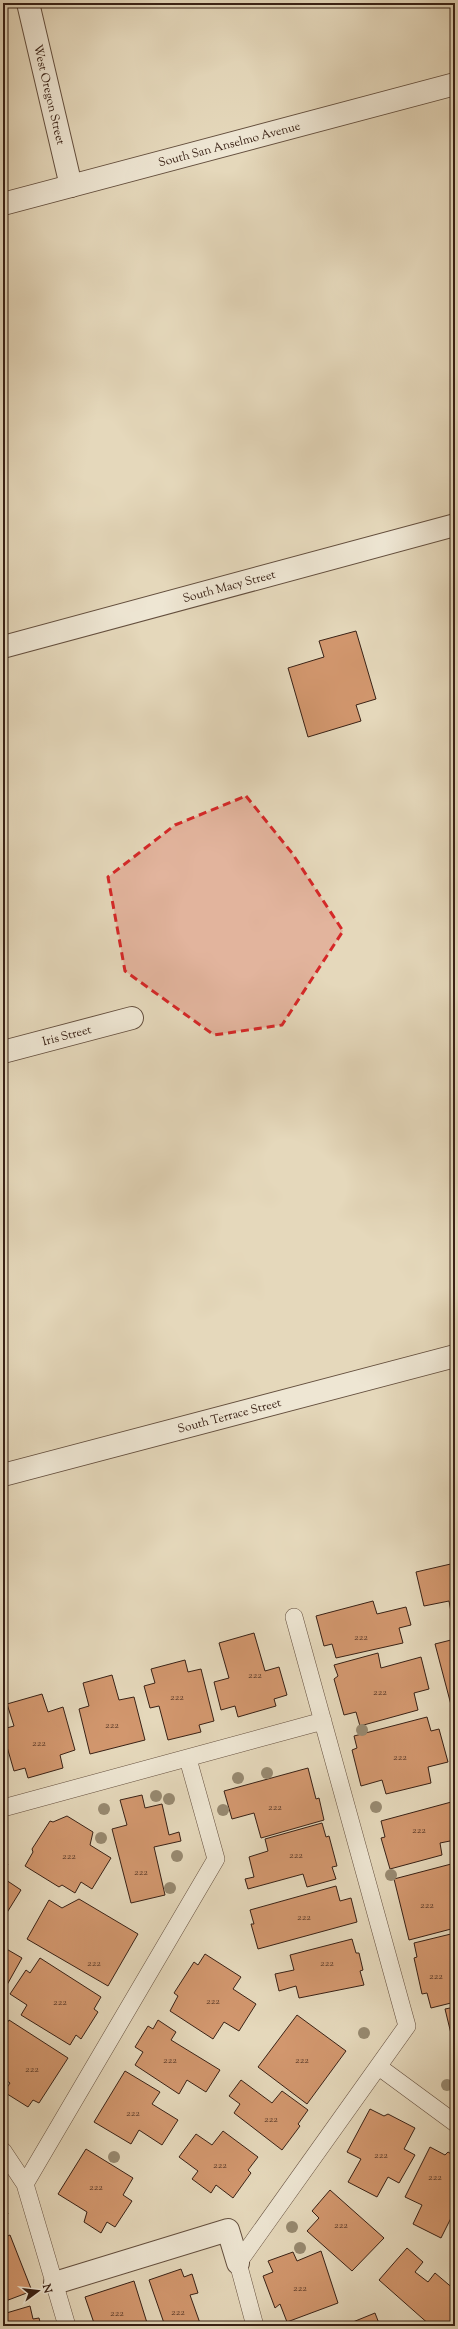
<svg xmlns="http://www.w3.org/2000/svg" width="458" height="2329" font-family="'Sorts Mill Goudy',serif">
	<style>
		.building { fill: #d2976e; stroke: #392115 }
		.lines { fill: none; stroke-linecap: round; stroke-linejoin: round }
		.lane-casing { stroke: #644f3e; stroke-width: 18 }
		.street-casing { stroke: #644f3e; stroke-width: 24 }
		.lane { stroke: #eee6d3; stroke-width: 17 }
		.street { stroke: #eee6d3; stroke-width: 22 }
		.tree { fill: #978970 }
		.marked { fill: #d62828; fill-opacity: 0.2; stroke: #d62828; stroke-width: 3; stroke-dasharray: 8 5; stroke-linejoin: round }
		.labels { text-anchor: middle; stroke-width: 4; stroke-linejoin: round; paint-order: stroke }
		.number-label { font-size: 10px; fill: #5f3e2b }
		.street-label { font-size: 12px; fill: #392115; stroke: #eee6d3 }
	</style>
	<rect width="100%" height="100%" fill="#e5d8bb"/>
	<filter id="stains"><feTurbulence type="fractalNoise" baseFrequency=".005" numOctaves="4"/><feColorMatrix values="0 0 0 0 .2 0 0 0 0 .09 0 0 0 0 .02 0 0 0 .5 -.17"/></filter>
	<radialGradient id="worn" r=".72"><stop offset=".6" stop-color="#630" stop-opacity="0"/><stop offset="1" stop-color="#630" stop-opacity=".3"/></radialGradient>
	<path class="building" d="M 356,631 L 376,699 L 356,705 L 361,721 L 308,737 L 288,668 L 324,657 L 319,641 Z
		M 455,1563 L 455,1611 L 451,1612 L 449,1601 L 424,1606 L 416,1572 Z
		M 373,1601 L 377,1614 L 406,1607 L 411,1625 L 399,1628 L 403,1643 L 336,1658 L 332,1644 L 324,1646 L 316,1616 Z
		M 254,1633 L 265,1671 L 279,1667 L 287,1695 L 274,1699 L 276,1706 L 238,1717 L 235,1706 L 221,1710 L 214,1682 L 229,1678 L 219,1643 Z
		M 455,1639 L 455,1720 L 435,1644 Z
		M 378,1653 L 381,1668 L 421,1657 L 429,1689 L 414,1693 L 418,1710 L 360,1726 L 356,1712 L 344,1715 L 334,1679 L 338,1676 L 334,1665 Z
		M 185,1660 L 188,1672 L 201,1669 L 214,1721 L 199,1725 L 201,1732 L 168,1740 L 159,1706 L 150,1708 L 144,1686 L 155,1683 L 151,1669 Z
		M 112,1675 L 119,1700 L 134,1697 L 145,1740 L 90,1754 L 79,1709 L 89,1706 L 83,1683 Z
		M 42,1694 L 48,1712 L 63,1707 L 75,1750 L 60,1755 L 63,1768 L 28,1778 L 25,1768 L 14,1771 L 3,1733 L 3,1729 L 14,1726 L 7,1704 Z
		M 427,1717 L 431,1731 L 439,1729 L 448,1762 L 428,1767 L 431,1783 L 386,1794 L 382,1780 L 361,1786 L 352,1750 L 357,1748 L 354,1736 Z
		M 308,1768 L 316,1799 L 319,1798 L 324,1820 L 261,1838 L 254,1813 L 232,1819 L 224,1791 Z
		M 142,1795 L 145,1808 L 162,1804 L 169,1835 L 179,1832 L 181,1841 L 154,1847 L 165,1895 L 131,1903 L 112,1829 L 127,1825 L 120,1800 Z
		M 455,1801 L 455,1840 L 440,1843 L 442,1855 L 390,1869 L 381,1838 L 385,1837 L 381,1821 Z
		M 67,1816 L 93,1832 L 90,1845 L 111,1858 L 92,1889 L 81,1882 L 75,1893 L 62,1885 L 59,1887 L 25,1866 L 33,1852 L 32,1849 L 50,1821 L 53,1822 Z
		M 322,1823 L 326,1837 L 329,1836 L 337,1866 L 332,1867 L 336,1879 L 307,1887 L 303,1874 L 248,1889 L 245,1879 L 254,1877 L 249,1857 L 268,1851 L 265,1839 Z
		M 3,1861 L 8,1864 L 3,1872 Z
		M 455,1863 L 455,1928 L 409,1940 L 394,1879 Z
		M 3,1878 L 21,1890 L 3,1919 Z
		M 336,1886 L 340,1901 L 351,1898 L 357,1922 L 258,1949 L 251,1924 L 254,1924 L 250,1910 Z
		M 79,1899 L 138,1934 L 108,1986 L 27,1939 L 49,1900 L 62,1908 Z
		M 455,1933 L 455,2002 L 431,2008 L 427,1993 L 422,1994 L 414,1958 L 417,1957 L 414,1943 Z
		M 352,1939 L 356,1953 L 359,1953 L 363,1970 L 360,1971 L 364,1985 L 299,1998 L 296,1986 L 279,1991 L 275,1974 L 294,1970 L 290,1955 Z
		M 3,1947 L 22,1958 L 3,1992 Z
		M 205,1954 L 241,1977 L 233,1989 L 256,2004 L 239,2031 L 224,2022 L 213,2039 L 170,2011 L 178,1996 L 174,1993 L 194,1962 L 198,1965 Z
		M 40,1958 L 101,1997 L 94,2009 L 98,2012 L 81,2039 L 76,2035 L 70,2045 L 21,2015 L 27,2005 L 10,1994 L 26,1970 L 30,1973 Z
		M 455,2007 L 455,2050 L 445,2009 Z
		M 297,2015 L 346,2051 L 307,2104 L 258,2067 Z
		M 9,2020 L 68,2058 L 39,2103 L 33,2100 L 28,2107 L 4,2092 L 10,2083 L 3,2078 L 3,2030 Z
		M 158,2020 L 176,2032 L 171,2040 L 220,2070 L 206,2092 L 187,2080 L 179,2094 L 135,2065 L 143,2052 L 135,2047 L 148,2026 L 153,2029 Z
		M 125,2071 L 160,2092 L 152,2104 L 178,2120 L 162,2145 L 139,2130 L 131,2144 L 94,2122 Z
		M 241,2080 L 272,2103 L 282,2091 L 308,2110 L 298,2124 L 300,2126 L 282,2150 L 234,2113 L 240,2104 L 229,2096 Z
		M 370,2109 L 384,2116 L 388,2114 L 415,2128 L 404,2149 L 415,2155 L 399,2183 L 388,2177 L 377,2197 L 348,2182 L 361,2159 L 347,2152 Z
		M 223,2131 L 258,2157 L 248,2170 L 251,2173 L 233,2198 L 216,2185 L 211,2193 L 192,2179 L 198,2171 L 179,2157 L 196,2134 L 212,2145 Z
		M 430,2147 L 445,2155 L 448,2152 L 455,2156 L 455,2210 L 441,2238 L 413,2224 L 422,2205 L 405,2197 Z
		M 86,2149 L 133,2178 L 123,2195 L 132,2201 L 115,2227 L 107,2222 L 101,2233 L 84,2222 L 87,2212 L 58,2194 Z
		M 330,2190 L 384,2238 L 352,2271 L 307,2231 L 319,2218 L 312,2211 Z
		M 3,2202 L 8,2214 L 3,2216 Z
		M 10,2235 L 32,2291 L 3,2302 L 3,2238 Z
		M 407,2248 L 423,2262 L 415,2272 L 428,2282 L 435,2273 L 455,2290 L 455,2320 L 450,2326 L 431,2326 L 379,2280 Z
		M 321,2251 L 338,2303 L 287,2322 L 280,2304 L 275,2308 L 263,2276 L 273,2272 L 268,2261 L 293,2252 L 297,2261 Z
		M 181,2269 L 184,2277 L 192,2274 L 198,2293 L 190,2295 L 201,2326 L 165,2326 L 149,2280 Z
		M 134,2281 L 148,2326 L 95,2326 L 85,2297 Z
		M 30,2306 L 33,2319 L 39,2318 L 41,2326 L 3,2326 L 3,2314 Z
		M 375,2313 L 380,2326 L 343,2326 Z"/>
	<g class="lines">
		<g class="lane-casing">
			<path id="lane" d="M 3,1808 L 323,1721
				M 379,2067 L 455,2123
				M 3,2151 L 25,2184 L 67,2326
				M 25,2184 L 216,1859 L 188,1759
				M 255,2326 L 238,2263 L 407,2026 L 294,1617"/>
		</g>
		<g class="street-casing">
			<g id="street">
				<path id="s1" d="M 28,3 L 71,186"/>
				<path id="s2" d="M 3,204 L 455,84"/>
				<path id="s3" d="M 3,647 L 455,525"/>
				<path id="s4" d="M 3,1052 L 132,1018"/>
				<path id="s5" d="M 3,1475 L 455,1356"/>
				<path d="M 55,2283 L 228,2230 L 238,2263"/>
			</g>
		</g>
		<use href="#lane" class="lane"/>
		<use href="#street" class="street"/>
	</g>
	<g class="tree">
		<circle cx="362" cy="1730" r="6"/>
		<circle cx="267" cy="1773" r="6"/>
		<circle cx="238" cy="1778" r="6"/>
		<circle cx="156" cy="1796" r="6"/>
		<circle cx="169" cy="1799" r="6"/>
		<circle cx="376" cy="1807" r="6"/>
		<circle cx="104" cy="1809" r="6"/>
		<circle cx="223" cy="1810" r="6"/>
		<circle cx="101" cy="1838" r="6"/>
		<circle cx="177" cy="1856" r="6"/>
		<circle cx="391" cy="1875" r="6"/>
		<circle cx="170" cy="1888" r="6"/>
		<circle cx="364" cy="2033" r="6"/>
		<circle cx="447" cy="2085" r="6"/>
		<circle cx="114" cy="2157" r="6"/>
		<circle cx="292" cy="2227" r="6"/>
		<circle cx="300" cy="2248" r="6"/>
	</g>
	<path class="marked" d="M 246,796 L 292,853 L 343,931 L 282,1025 L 214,1035 L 125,971 L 108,877 L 175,825 Z"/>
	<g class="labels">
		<g class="number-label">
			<text x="361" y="1640">222</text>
			<text x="255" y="1678">222</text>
			<text x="380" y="1695">222</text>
			<text x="177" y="1700">222</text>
			<text x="112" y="1728">222</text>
			<text x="39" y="1746">222</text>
			<text x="400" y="1760">222</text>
			<text x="275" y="1810">222</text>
			<text x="419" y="1833">222</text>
			<text x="296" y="1858">222</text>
			<text x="69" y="1859">222</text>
			<text x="141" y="1875">222</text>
			<text x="427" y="1908">222</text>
			<text x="304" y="1920">222</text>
			<text x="94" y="1966">222</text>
			<text x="327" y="1966">222</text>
			<text x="436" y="1979">222</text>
			<text x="213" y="2004">222</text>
			<text x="60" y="2005">222</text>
			<text x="170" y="2063">222</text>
			<text x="302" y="2063">222</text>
			<text x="32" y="2072">222</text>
			<text x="133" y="2116">222</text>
			<text x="271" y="2122">222</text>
			<text x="381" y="2158">222</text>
			<text x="220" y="2168">222</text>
			<text x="435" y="2180">222</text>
			<text x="96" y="2190">222</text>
			<text x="341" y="2228">222</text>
			<text x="300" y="2291">222</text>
			<text x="178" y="2315">222</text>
			<text x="117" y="2316">222</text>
		</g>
		<g class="street-label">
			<text dy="4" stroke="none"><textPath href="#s1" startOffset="94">West Oregon Street</textPath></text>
			<text dy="4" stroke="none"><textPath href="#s2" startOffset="234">South San Anselmo Avenue</textPath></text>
			<text dy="4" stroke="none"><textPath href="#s3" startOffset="234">South Macy Street</textPath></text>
			<text dy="4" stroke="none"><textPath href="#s4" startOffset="66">Iris Street</textPath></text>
			<text dy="4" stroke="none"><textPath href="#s5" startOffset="234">South Terrace Street</textPath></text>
		</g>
	</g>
	<rect width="458" height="2329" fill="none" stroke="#e5d8bb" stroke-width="16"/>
	<rect x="4" y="4" width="450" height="2321" fill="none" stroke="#392115" stroke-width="2"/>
	<rect x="8" y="8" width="442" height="2313" fill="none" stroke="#392115"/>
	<g transform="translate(38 2291) rotate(75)" stroke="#eee6d3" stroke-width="3" paint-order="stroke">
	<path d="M0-3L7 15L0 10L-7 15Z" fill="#392115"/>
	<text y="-6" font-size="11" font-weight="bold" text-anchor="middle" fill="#392115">N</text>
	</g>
	<rect width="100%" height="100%" filter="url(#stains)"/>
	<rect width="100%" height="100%" fill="url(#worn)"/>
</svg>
